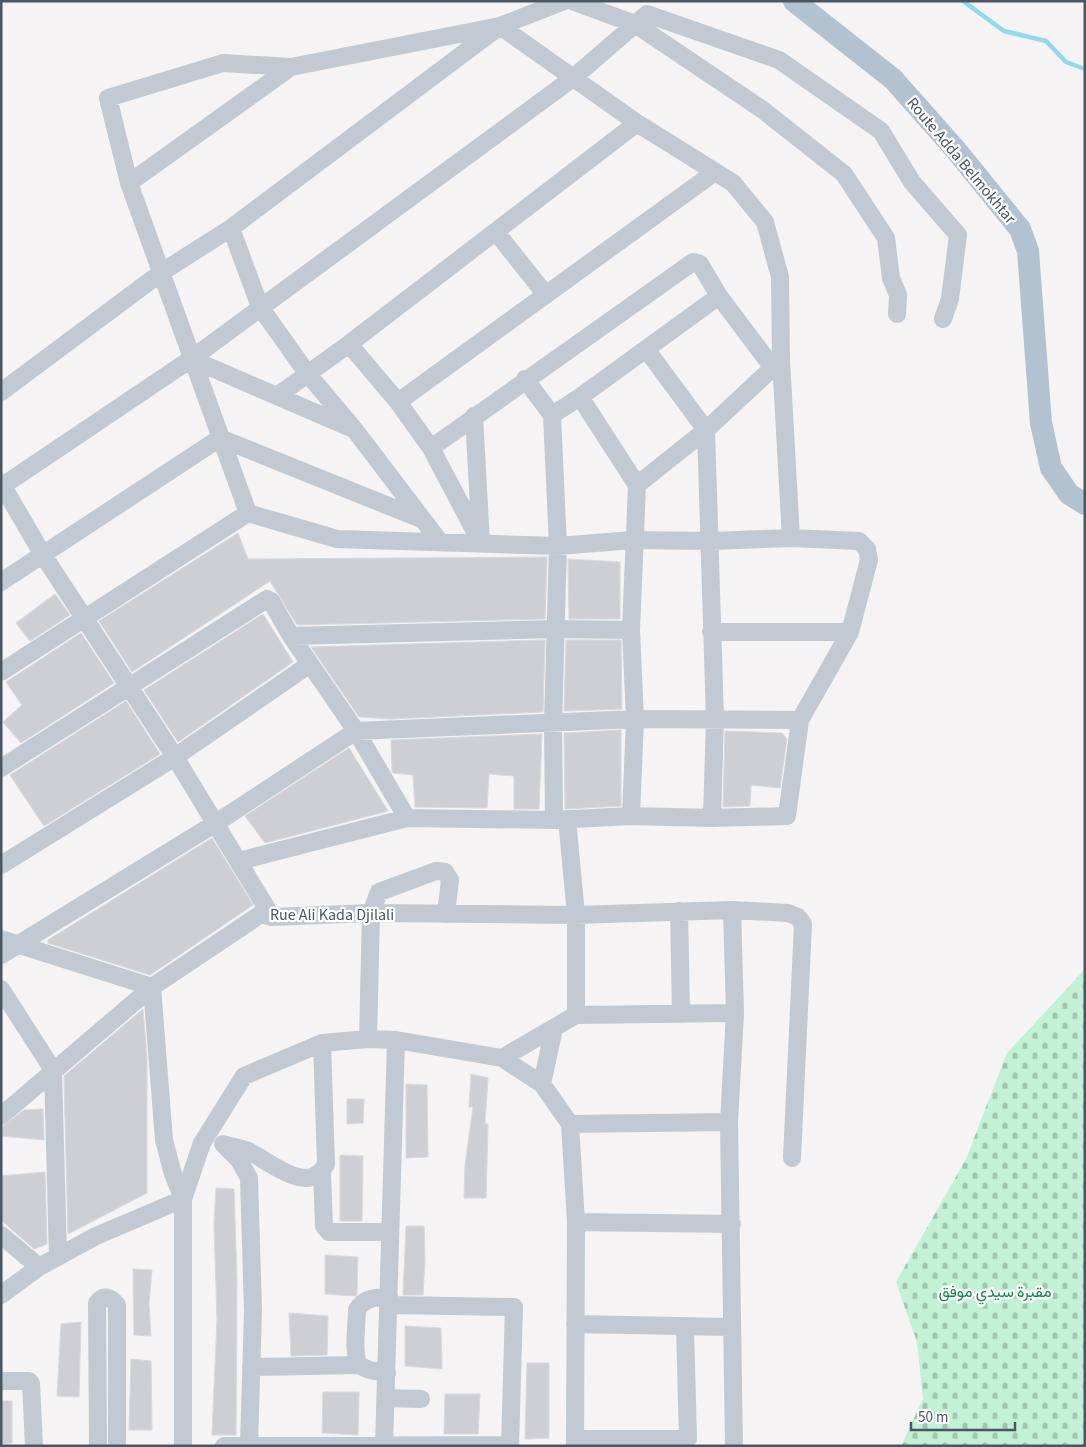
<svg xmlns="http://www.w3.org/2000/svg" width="1086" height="1447" font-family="'Source Sans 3',Vazirmatn,sans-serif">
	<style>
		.cemetery { fill: url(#cemetery-stones) }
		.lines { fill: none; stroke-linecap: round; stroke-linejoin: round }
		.stream { stroke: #90daee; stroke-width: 4.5 }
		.building { fill: #cdcfd5; stroke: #d7d9de }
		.minor { stroke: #c1cad2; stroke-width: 18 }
		.major { stroke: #b3c2d1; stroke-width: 22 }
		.labels { text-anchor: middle; stroke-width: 4.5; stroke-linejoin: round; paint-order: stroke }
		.street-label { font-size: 16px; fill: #4a5661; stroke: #fff }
		.park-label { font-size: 16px; fill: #17864f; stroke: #fff }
	</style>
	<defs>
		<pattern id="cemetery-stones" width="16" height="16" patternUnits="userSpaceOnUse" patternTransform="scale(1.25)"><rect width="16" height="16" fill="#c3f1d5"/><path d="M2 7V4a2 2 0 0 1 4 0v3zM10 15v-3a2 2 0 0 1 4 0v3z" fill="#a0c6b0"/></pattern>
	</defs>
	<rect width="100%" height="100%" fill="#f5f3f3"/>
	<path class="cemetery" d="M 1085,969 L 1085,1446 L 901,1446 L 923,1399 L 917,1342 L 896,1282 L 966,1159 L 1007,1053 Z"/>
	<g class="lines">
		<path class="stream" d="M 963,1 L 1004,31 L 1046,41 L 1066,62 L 1085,69"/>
	</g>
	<path class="building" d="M 238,533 L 248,559 L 547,557 L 545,619 L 297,625 L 270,581 L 132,672 L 99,621 Z
		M 568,559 L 620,562 L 620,619 L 569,619 Z
		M 55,594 L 70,615 L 30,641 L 16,623 Z
		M 263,614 L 293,662 L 178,742 L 144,690 Z
		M 81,633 L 114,683 L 21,743 L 3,722 L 22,705 L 6,682 Z
		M 545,640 L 543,712 L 391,719 L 359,717 L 311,647 Z
		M 566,640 L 621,640 L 622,709 L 564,711 Z
		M 126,701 L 160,754 L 44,826 L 10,775 Z
		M 621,730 L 621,806 L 565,809 L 564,733 Z
		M 725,731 L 782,733 L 787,739 L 780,788 L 751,785 L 750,806 L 723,807 Z
		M 542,734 L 539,809 L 514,809 L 514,776 L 489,774 L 487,808 L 415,807 L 413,775 L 393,773 L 392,771 L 391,740 Z
		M 349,748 L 388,811 L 265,843 L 245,816 Z
		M 212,838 L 253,905 L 150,975 L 48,943 L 48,940 Z
		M 143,1009 L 147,1058 L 147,1193 L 68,1234 L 64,1076 Z
		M 471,1074 L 488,1078 L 485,1124 L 488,1124 L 486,1198 L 464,1198 L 465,1165 L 473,1107 L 469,1107 Z
		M 406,1084 L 427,1085 L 428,1157 L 406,1158 Z
		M 347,1099 L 364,1099 L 363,1123 L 347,1124 Z
		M 43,1109 L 44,1140 L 2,1136 L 3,1126 L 24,1110 Z
		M 340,1155 L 363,1156 L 362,1221 L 340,1221 Z
		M 45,1172 L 47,1244 L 34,1249 L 1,1220 L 1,1176 Z
		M 216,1188 L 234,1189 L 237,1281 L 236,1435 L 212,1435 L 217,1319 L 214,1226 Z
		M 406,1226 L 424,1226 L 425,1261 L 423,1295 L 403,1295 Z
		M 325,1255 L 358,1257 L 357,1294 L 355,1296 L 325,1294 Z
		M 133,1269 L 152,1270 L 149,1304 L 151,1336 L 134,1335 Z
		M 289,1313 L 328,1316 L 327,1355 L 291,1356 Z
		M 81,1322 L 79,1397 L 57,1396 L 61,1324 Z
		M 405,1326 L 441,1328 L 442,1369 L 405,1366 Z
		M 131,1359 L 151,1361 L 152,1430 L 129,1430 Z
		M 527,1363 L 549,1363 L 549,1438 L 525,1439 Z
		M 323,1392 L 359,1392 L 358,1435 L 322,1433 Z
		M 445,1394 L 480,1394 L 478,1434 L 444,1434 Z
		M 1,1401 L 12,1401 L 12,1443 L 1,1444 Z"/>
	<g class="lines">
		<path class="minor" d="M 572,1 L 635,24 L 763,110 L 844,174 L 886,238 L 891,278 L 898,295 L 897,314
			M 129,183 L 291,67
			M 231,228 L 260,307 L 307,373 L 354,429 L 440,542
			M 496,232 L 546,295
			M 349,344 L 398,402 L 431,448 L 481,543 L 474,416
			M 646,349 L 706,430 L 715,719 L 712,818
			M 191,359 L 351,428
			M 525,379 L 552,415 L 558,546 L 553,723 L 554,820
			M 1,392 L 162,272 L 231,228 L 500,26 L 637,123 L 733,183 L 765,222 L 780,277 L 781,360 L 791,538
			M 277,396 L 349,344 L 637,123
			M 580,397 L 637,485 L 631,630 L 635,719 L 631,816
			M 398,402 L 715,172
			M 552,415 L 580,397 L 719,296
			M 431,448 L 693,262 L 700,264 L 719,296 L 773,368
			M 1,483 L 43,555 L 175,757 L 272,917
			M 637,485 L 706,430 L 780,361
			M 1,487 L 191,359 L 573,78 L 647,14 L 779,60 L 881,131 L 912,182 L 958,235 L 950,299 L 943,319
			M 248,513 L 129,183 L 108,98 L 223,63 L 291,67 L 500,26 L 564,1
			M 1,582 L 220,438 L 421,519
			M 711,632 L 850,632
			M 291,636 L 555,629 L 631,630
			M 1,672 L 248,513 L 337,539 L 558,546 L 633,540 L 711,541 L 791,538 L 859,541 L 867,549 L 869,560 L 850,632 L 800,720 L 787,816 L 712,818 L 631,816 L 554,820 L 407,818 L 239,861
			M 1,768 L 267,599 L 271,601 L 291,636 L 356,731 L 407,818
			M 567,819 L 576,915 L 576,1015
			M 1,865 L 175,757 L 310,664
			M 732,910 L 735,1013 L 729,1122 L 734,1446
			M 679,911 L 681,1014
			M 1,939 L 152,987 L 164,1140 L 173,1174 L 183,1199 L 96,1236 L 39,1267 L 1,1295
			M 1,955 L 216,823 L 356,731 L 635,719 L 800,720
			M 1,989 L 53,1070 L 58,1257
			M 368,1039 L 371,913 L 379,892 L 436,871 L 445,872 L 450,880 L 446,914
			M 502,1058 L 576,1015 L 735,1013
			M 542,1084 L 554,1028
			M 1,1116 L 152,987 L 261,914 L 272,917 L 371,913 L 576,915 L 732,910 L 788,913 L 798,917 L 803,924 L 792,1158
			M 570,1124 L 729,1122
			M 223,1144 L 239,1160 L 249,1178 L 253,1311 L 249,1445
			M 227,1145 C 233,1147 240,1148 246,1150 C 269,1160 308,1198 326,1164 L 322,1043
			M 322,1172 L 324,1226 L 329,1232 L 390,1232
			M 576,1222 L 732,1224
			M 1,1235 L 39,1267
			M 389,1305 L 514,1307 L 510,1446
			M 575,1324 L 731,1327
			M 251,1367 L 360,1365
			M 387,1373 C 379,1371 366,1371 360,1365 C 352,1357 357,1322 357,1310 C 364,1297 376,1298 389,1296
			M 1,1381 L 29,1381 L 31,1383 L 34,1446
			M 386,1398 L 421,1399
			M 576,1439 L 688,1439 L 685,1327
			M 98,1446 L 97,1303 C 103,1294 111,1297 117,1305 L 117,1446
			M 183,1446 L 183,1199 L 202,1143 L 244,1076 L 322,1043 L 368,1039 L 396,1040 L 502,1058 L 542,1084 L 570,1124 L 576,1222 L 575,1446
			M 224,1446 L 510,1445
			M 384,1446 L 396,1040"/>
		<path class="major" d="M 794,1 L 893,79 L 955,149 L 1020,229 L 1028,251 L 1041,423 L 1051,468 L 1069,494 L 1085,504"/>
	</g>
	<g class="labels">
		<g class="street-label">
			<text transform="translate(962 160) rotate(50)" y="6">Route Adda Belmokhtar</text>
			<text x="332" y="920">Rue Ali Kada Djilali</text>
		</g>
		<g class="park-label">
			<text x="995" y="1297">مقبرة سيدي موفق</text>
		</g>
	</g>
	<rect width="1086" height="1447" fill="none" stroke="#4a5661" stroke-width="5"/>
	<path d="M911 1422v8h104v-8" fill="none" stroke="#4a5661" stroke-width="2.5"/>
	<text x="918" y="1422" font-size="15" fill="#4a5661" stroke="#ffffff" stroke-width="4" paint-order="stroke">50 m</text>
</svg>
